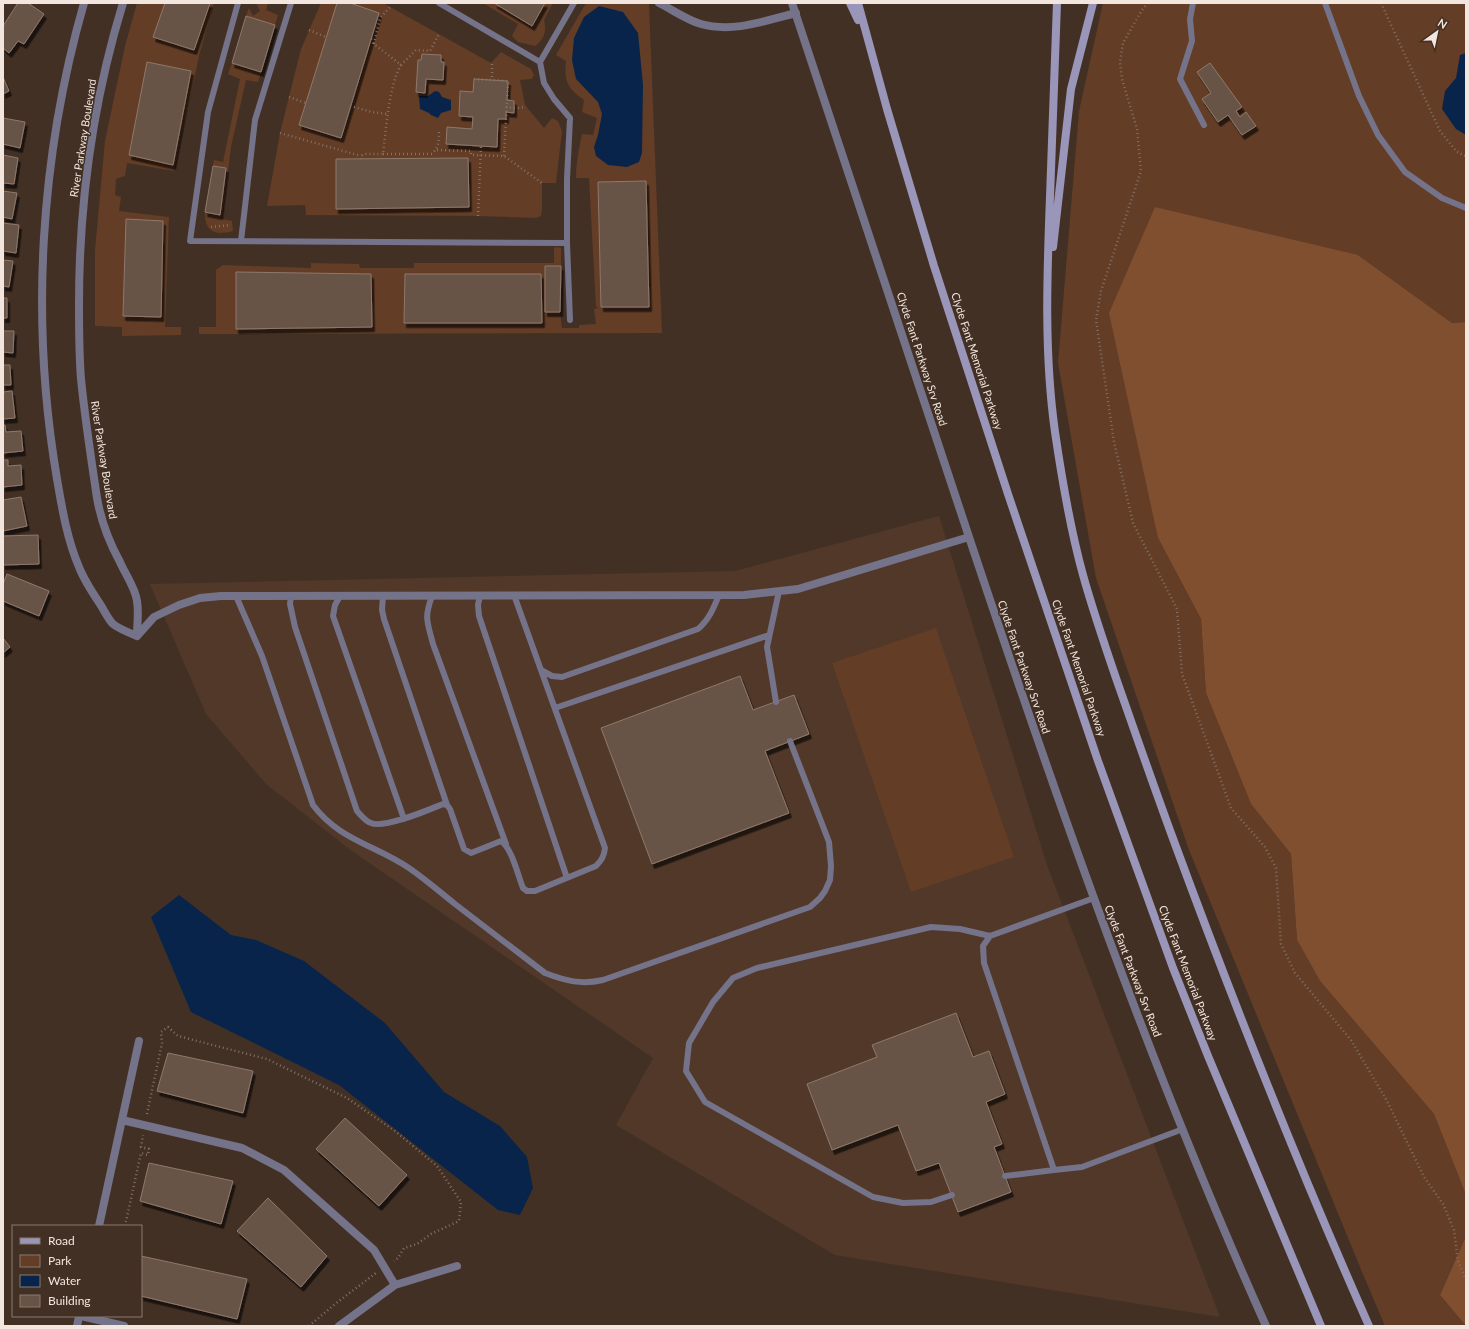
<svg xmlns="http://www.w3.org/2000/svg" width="1469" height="1329" font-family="Lato,sans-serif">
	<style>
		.built { fill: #513829 }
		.green { fill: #633d25; fill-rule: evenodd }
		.forest { fill: #7f4f30 }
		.water { fill: #09244a }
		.building { fill: #685347; stroke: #8f796c; filter: url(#shadow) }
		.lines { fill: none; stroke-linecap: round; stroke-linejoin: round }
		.path { stroke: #827167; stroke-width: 2.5; stroke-dasharray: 1 3; stroke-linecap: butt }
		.service { stroke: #75738a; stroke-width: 6 }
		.minor { stroke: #75738a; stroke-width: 8 }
		.secondary { stroke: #9996ba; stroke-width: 8 }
		.labels { text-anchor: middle; stroke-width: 3; stroke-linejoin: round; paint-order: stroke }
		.street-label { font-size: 11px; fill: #f2e6de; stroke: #433025 }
	</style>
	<defs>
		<filter id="shadow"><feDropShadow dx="2.5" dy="4.5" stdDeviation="0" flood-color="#0009"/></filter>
	</defs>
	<rect width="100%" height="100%" fill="#433025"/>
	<path class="built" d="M 939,516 L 1047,865 L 1220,1317 L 835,1255 L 616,1125 L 653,1058 L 352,851 L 266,784 L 206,714 L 150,584 L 735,571 Z"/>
	<path class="green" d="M 137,3 L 165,3 L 153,37 L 194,50 L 210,3 L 214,3 L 200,52 L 174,171 L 127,163 L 125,176 L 116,179 L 115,195 L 121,197 L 119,211 L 169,217 L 165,327 L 181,327 L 181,335 L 122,336 L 122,327 L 95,326 L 95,250 L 105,141 L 125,46 ZM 147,62 L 191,71 L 173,164 L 129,155 ZM 126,219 L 163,222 L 161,317 L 123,316 Z
		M 256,3 L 268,3 L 266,10 L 278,15 L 275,25 L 246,16 L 249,8 L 253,16 L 260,11 Z
		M 321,3 L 383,3 L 491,63 L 501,52 L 531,69 L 534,75 L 532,79 L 520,80 L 525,105 L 544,128 L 552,118 L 558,121 L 562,131 L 556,183 L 542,183 L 542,210 L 541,216 L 536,218 L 478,216 L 306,215 L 305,205 L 267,206 L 280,133 L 301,49 Z
		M 483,3 L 494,3 L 532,26 L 545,3 L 553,3 L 544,20 C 547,32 544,39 535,46 L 518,42 L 512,36 L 518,24 Z
		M 586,3 L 649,4 L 662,333 L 199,334 L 199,327 L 216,327 L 216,270 L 223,265 L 311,268 L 311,263 L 359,264 L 360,268 L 414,268 L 414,263 L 554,263 L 554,248 L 557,247 L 561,248 L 561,266 L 545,267 L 545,312 L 560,312 L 562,328 L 579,328 L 579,325 L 596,324 L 594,309 L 599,308 L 596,307 L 589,178 L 576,178 C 576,163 579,148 582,134 L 593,135 L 597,118 L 582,112 L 584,100 C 567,88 564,81 566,61 L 556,55 ZM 646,181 L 649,306 L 601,307 L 598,182 ZM 236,272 L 371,274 L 372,327 L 236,329 ZM 405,274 L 541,274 L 542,323 L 404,323 Z
		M 1103,3 L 1466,3 L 1466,322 L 1452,323 L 1358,255 L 1158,538 L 1201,619 L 1206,693 L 1251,804 L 1291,854 L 1297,940 L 1320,981 L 1434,1114 L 1466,1195 L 1466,1236 L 1440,1295 L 1466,1326 L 1385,1326 L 1362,1272 L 1189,850 L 1096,578 L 1058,363 L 1079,111 Z
		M 232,63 L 261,72 L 258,82 L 246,80 L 231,147 L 222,219 L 232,221 L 233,231 C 216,236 204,232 205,212 L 219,215 L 225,168 L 213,166 L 214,160 L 223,162 L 240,79 L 228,74 Z
		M 936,628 L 1014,857 L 911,892 L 832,663 Z"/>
	<path class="forest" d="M 1155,207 L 1358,255 L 1452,323 L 1466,322 L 1466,1195 L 1434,1114 L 1320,981 L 1297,940 L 1291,854 L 1251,804 L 1206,693 L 1201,619 L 1158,538 L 1109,313 Z
		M 1466,1236 L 1466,1326 L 1440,1295 Z"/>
	<path class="water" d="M 599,6 L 623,12 L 638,33 L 643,85 L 642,153 L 639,162 L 627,167 L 608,165 L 596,156 L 594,147 L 598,135 L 602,114 L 598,102 L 576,79 L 572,60 L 574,38 L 584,17 Z
		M 1466,53 L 1466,135 L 1456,129 L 1442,109 L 1445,91 L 1456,78 L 1460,55 Z
		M 435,91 L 439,92 L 442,97 L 451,100 L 451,110 L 441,113 L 438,118 L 431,115 L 429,113 L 420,109 L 419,96 L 428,96 Z
		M 179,895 L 231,935 L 256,940 L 304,961 L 385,1023 L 444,1092 L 500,1126 L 527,1157 L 533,1188 L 520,1215 L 498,1210 L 339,1085 L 191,1012 L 151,917 Z"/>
	<path class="building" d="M 18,3 L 28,3 L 44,14 L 24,44 L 18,41 L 9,53 L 3,48 L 3,26 Z
		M 165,3 L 210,3 L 194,50 L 153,37 Z
		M 337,3 L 350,3 L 379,13 L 341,138 L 299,125 Z
		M 494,3 L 545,3 L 532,26 Z
		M 246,16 L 275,25 L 261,72 L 232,63 Z
		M 422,54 L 441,55 L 441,62 L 444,62 L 443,80 L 426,79 L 425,93 L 416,92 L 418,60 L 421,60 Z
		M 147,62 L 191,71 L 173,165 L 129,155 Z
		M 1210,63 L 1242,107 L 1236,111 L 1240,117 L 1246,112 L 1256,126 L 1242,135 L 1228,115 L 1218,122 L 1202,99 L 1211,93 L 1197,72 Z
		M 3,77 L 9,91 L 3,94 Z
		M 474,79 L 508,81 L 507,100 L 514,101 L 514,113 L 506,112 L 506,119 L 498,119 L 497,147 L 446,144 L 447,127 L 472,129 L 473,117 L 459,116 L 460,91 L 473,92 Z
		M 3,118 L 25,122 L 20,148 L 3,144 Z
		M 3,155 L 18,158 L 14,184 L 3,183 Z
		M 468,158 L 469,207 L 336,209 L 336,159 Z
		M 213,166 L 226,168 L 220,215 L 205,212 Z
		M 646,181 L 649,307 L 601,307 L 598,182 Z
		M 3,191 L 17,193 L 12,219 L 3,217 Z
		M 126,219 L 163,221 L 161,317 L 123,316 Z
		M 3,223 L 19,225 L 16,253 L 3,251 Z
		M 3,260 L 13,261 L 9,287 L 3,286 Z
		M 545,266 L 561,266 L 560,312 L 545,312 Z
		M 236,272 L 371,274 L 372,327 L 236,329 Z
		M 405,274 L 541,274 L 542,323 L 404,323 Z
		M 3,298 L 7,298 L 7,318 L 3,318 Z
		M 3,331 L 14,331 L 13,353 L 3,352 Z
		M 3,365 L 10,365 L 11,385 L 3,385 Z
		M 12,391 L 15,418 L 3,419 L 3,392 Z
		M 3,425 L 5,425 L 6,432 L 21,431 L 23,451 L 3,453 Z
		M 3,460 L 8,460 L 8,466 L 21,465 L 22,485 L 3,487 Z
		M 21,497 L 27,526 L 3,531 L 3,500 Z
		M 38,535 L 39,564 L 3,565 L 3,536 Z
		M 7,574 L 49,591 L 39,616 L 3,601 L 3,584 Z
		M 3,638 L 10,647 L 3,653 Z
		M 740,676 L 753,710 L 794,695 L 809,734 L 765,751 L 789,813 L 652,864 L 601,728 Z
		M 956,1013 L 973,1057 L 989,1051 L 1005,1094 L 986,1102 L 1002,1144 L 994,1147 L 1011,1192 L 958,1212 L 939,1163 L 916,1171 L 898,1125 L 832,1150 L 807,1084 L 877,1057 L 872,1045 Z
		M 168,1053 L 253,1071 L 243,1113 L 157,1091 Z
		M 345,1118 L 407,1175 L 379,1206 L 316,1149 Z
		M 149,1163 L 233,1181 L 221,1224 L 140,1201 Z
		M 268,1198 L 327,1256 L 301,1287 L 237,1231 Z
		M 141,1256 L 247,1279 L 237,1319 L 141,1296 Z"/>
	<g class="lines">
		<path class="path" d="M 1148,3 L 1142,10 L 1123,43 L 1120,62 L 1122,79 L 1137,129 L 1141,171 L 1101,291 L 1096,320 L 1114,442 L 1133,523 L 1177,609 L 1182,674 L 1231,808 L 1265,847 L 1276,868 L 1281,944 L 1295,973 L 1351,1040 L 1387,1101 L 1424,1177 L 1443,1204 L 1454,1230 L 1458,1261 L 1466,1280
			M 1381,3 L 1440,131 L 1457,152 L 1466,156
			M 309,30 L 326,37
			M 371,39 L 374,44 L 401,65 L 416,50 L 430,51 L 439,34
			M 374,44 L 380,18 L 390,7
			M 492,64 L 492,80
			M 474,79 L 508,81 L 504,156
			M 289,97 L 306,103
			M 350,106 L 372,112 L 388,114
			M 506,107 L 517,108 L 526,107
			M 280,133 L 361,156
			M 437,150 L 471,151 L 471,155 L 504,156 L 542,183
			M 383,154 L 432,154 C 439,147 439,140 439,130
			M 361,159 L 361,156 L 364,154 L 383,154 C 386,130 389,85 401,65
			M 478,216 L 481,146
			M 211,227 L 231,225
			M 147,1114 L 162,1043 L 161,1032 L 168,1027 L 178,1036 L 267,1059 L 347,1098 L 395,1131 L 437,1166 L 461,1202 L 459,1221 L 431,1234 L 417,1244 L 404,1248 L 398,1258 L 394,1261
			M 125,1226 L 141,1153 L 148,1155 L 149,1149 L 141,1147 L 143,1135
			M 309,1326 L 335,1304 L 376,1273"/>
		<path class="service" d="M 238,3 L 208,112 L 190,241 L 567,243 L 567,179 L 570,118 L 554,99 L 544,83 L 540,62 L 574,3
			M 439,3 L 540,62
			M 1193,3 L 1190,19 L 1192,41 L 1180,79 L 1204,125
			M 1325,3 L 1359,96 L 1378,135 L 1405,172 L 1442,198 L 1466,208
			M 241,241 L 255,120 L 291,3
			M 567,243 L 570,320
			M 480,595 L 478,605 L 479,616 L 567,878
			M 236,596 L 262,656 L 313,805 C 339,840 375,845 409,868 C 425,879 440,892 455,904 C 485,927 515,950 545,973 C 566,981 581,985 603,980 L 810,907 L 820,898 L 825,891 L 830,880 L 831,866 L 829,842 L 790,741
			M 291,596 L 290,604 L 295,627 L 357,811 C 361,815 365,821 371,823 C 384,829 428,810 443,804 L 447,805 L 450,809 L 464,849 L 471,853 L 501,841 C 512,848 518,876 523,888 L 527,891 L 535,891 L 596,866 C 602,860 604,856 605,848 L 514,595
			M 340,596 L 335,605 L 333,616 L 404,819
			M 383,596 L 382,610 L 384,619 L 447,805
			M 432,596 C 424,618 427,621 433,644 L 506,844
			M 541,670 L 552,676 L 562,677 L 698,629 C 709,620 714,607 719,595
			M 776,702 L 767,647 L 779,591
			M 555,708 L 769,635
			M 990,936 L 983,946 L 984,963 L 1054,1170 L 1082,1167 L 1183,1129
			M 1005,1176 L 1054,1170
			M 952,1195 L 931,1202 L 903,1203 L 873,1197 L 705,1102 L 686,1071 L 689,1043 L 713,1002 L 733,978 L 757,968 L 931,927 L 960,929 L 990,936 L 1094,898"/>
		<path class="minor" d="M 84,3 C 40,157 30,321 57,479 C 62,508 67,539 79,567 C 84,580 92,592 100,604 C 104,610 108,619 113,624 C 119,629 130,633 137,636
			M 123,3 C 93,101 79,202 79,304 C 79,329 79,354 81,379 C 85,419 91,458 97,498 C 101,521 109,542 120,562 C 125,574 135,587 137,601 C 139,612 137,625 137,636
			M 659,3 C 673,10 687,20 701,24 C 733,33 764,21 796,13
			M 792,3 C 852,184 912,365 972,546 C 1060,810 1152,1072 1266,1326
			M 137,636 L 154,617 L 179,605 L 200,598 L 221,596 L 744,595 L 798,589 L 969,537
			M 122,1120 L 242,1148 L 284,1170 L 374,1250 L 395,1285
			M 99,1226 L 139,1041
			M 81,1316 L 124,1326
			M 77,1326 L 79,1316
			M 339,1326 L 395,1285 L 457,1266"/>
		<path class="secondary" d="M 850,3 L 858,20
			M 858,3 L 887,109 L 934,266 L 1008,494 L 1098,761 L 1173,968 L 1208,1056 L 1321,1326
			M 1057,3 C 1055,68 1052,132 1050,197 C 1047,275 1044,354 1055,432 C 1062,480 1070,528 1083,575 C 1093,611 1105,646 1117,681 C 1136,735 1155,790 1175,844 C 1235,1007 1299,1168 1369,1326
			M 1053,247 L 1071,89 L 1093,3"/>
	</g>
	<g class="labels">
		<g class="street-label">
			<text transform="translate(83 138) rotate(-81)" y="4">River Parkway Boulevard</text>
			<text transform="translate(922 359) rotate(72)" y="4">Clyde Fant Parkway Srv Road</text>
			<text transform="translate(977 361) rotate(72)" y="4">Clyde Fant Memorial Parkway</text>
			<text transform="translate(104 460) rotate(81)" y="4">River Parkway Boulevard</text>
			<text transform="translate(1024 667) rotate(71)" y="4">Clyde Fant Parkway Srv Road</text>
			<text transform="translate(1079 668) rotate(71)" y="4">Clyde Fant Memorial Parkway</text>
			<text transform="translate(1133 971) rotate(69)" y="4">Clyde Fant Parkway Srv Road</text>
			<text transform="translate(1188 973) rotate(69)" y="4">Clyde Fant Memorial Parkway</text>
		</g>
	</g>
	<rect width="1469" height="1329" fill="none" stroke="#f2e6de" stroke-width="8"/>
	<rect x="12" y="1225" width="130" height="92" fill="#433025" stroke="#89796f"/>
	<rect x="20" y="1238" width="20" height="6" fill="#9996ba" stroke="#89796f"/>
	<text x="48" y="1245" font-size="12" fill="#f2e6de">Road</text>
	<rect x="20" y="1255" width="20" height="12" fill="#633d25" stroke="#89796f"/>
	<text x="48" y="1265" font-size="12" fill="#f2e6de">Park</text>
	<rect x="20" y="1275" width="20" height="12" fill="#09244a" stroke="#89796f"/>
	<text x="48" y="1285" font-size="12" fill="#f2e6de">Water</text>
	<rect x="20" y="1295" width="20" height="12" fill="#685347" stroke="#89796f"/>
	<text x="48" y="1305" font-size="12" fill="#f2e6de">Building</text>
	<g transform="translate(1437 32) rotate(33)" stroke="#433025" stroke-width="3" paint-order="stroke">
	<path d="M0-3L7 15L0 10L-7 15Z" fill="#f2e6de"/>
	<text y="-6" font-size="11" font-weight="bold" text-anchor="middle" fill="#f2e6de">N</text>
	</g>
</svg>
